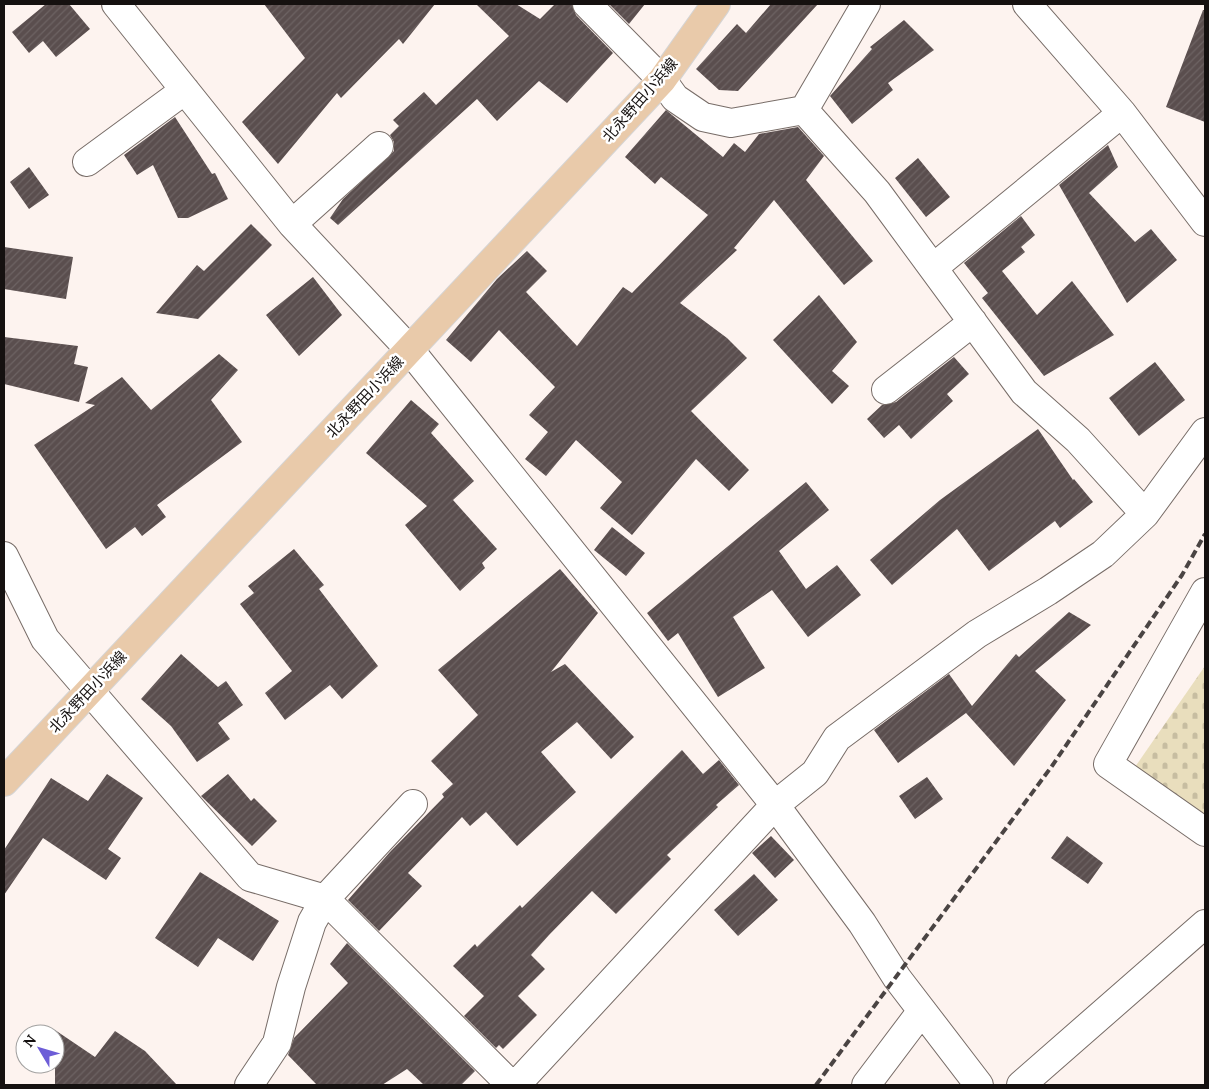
<svg xmlns="http://www.w3.org/2000/svg" width="1209" height="1089" font-family="Lora,'Noto Sans JP',serif">
	<style>
		.cemetery { fill: url(#cemetery-stones) }
		.building { fill: url(#building-hatch) }
		.lines { fill: none; stroke-linecap: round; stroke-linejoin: round }
		.minor-casing { stroke: #776c67; stroke-width: 30 }
		.major-casing { stroke: #d5d4d4; stroke-width: 30 }
		.minor { stroke: #fff; stroke-width: 28 }
		.major { stroke: #e9caaa; stroke-width: 28 }
		.rail { stroke: #4a4443; stroke-width: 4; stroke-dasharray: 8 4; stroke-linecap: butt }
		.labels { text-anchor: middle; stroke-width: 5; stroke-linejoin: round; paint-order: stroke }
		.street-label { font-size: 15px; fill: #151110; stroke: #fff }
	</style>
	<defs>
		<pattern id="cemetery-stones" width="16" height="16" patternUnits="userSpaceOnUse" patternTransform="scale(1.25)"><rect width="16" height="16" fill="#e9debd"/><path d="M2 7V4a2 2 0 0 1 4 0v3zM10 15v-3a2 2 0 0 1 4 0v3z" fill="#c7bda1"/></pattern>
		<pattern id="building-hatch" width="6" height="6" patternUnits="userSpaceOnUse" patternTransform="scale(1.25)"><rect width="6" height="6" fill="#5a4e4e"/><path d="M-1 1l2-2M0 6l6-6M5 7l2-2" fill="none" stroke="#6d6363"/></pattern>
	</defs>
	<rect width="100%" height="100%" fill="#fdf3ef"/>
	<path class="cemetery" d="M 1205,666 L 1205,815 L 1135,767 Z"/>
	<path class="building" d="M 46,4 L 69,4 L 90,29 L 56,57 L 43,41 L 29,53 L 12,32 Z
		M 264,4 L 435,4 L 403,44 L 399,39 L 341,98 L 337,93 L 278,164 L 242,122 L 305,58 Z
		M 476,4 L 516,4 L 540,19 L 555,4 L 572,4 L 576,15 L 613,53 L 567,103 L 539,81 L 497,121 L 477,99 L 338,225 L 330,218 L 343,199 L 394,151 L 394,142 L 390,135 L 399,126 L 393,120 L 424,92 L 436,105 L 509,36 Z
		M 609,4 L 645,4 L 629,24 Z
		M 771,4 L 818,4 L 738,91 L 719,90 L 696,69 L 737,24 L 746,33 Z
		M 1203,10 L 1205,10 L 1205,122 L 1166,107 Z
		M 904,20 L 934,50 L 888,83 L 893,90 L 852,124 L 830,96 L 872,49 L 870,47 Z
		M 666,110 L 723,157 L 734,143 L 745,152 L 759,134 L 798,127 L 824,156 L 806,180 L 873,261 L 844,285 L 774,200 L 734,248 L 737,250 L 680,303 L 727,338 L 747,358 L 691,411 L 749,470 L 729,491 L 696,459 L 632,535 L 600,508 L 622,482 L 576,440 L 546,476 L 525,459 L 548,432 L 529,415 L 555,387 L 499,330 L 471,362 L 446,340 L 497,279 L 527,251 L 547,271 L 526,292 L 577,346 L 623,287 L 632,293 L 708,215 L 661,177 L 655,184 L 625,157 Z
		M 175,117 L 212,174 L 215,173 L 228,199 L 188,218 L 178,218 L 153,165 L 137,175 L 124,155 Z
		M 1108,145 L 1118,167 L 1089,193 L 1135,242 L 1151,229 L 1177,260 L 1127,303 L 1059,185 Z
		M 918,158 L 950,197 L 926,217 L 895,178 Z
		M 29,167 L 49,195 L 29,209 L 10,182 Z
		M 1021,216 L 1035,235 L 1021,247 L 1025,252 L 1002,271 L 1037,315 L 1072,281 L 1114,335 L 1044,376 L 982,298 L 988,293 L 964,263 Z
		M 251,224 L 272,245 L 198,319 L 156,313 L 197,265 L 204,271 Z
		M 4,247 L 73,257 L 66,299 L 4,289 Z
		M 313,277 L 342,315 L 299,356 L 266,315 Z
		M 819,295 L 857,342 L 832,371 L 849,386 L 832,404 L 773,340 Z
		M 4,337 L 78,346 L 74,364 L 88,367 L 79,402 L 4,384 Z
		M 219,354 L 238,370 L 211,400 L 242,442 L 157,505 L 166,517 L 142,536 L 135,527 L 106,549 L 34,445 L 95,405 L 85,403 L 122,377 L 151,410 Z
		M 954,357 L 969,374 L 947,394 L 953,401 L 911,439 L 899,425 L 884,438 L 867,419 L 882,405 L 896,402 Z
		M 1155,362 L 1185,400 L 1139,436 L 1109,398 Z
		M 411,400 L 439,424 L 431,433 L 474,481 L 453,500 L 497,549 L 482,563 L 485,568 L 460,591 L 405,525 L 427,506 L 366,453 Z
		M 1038,429 L 1073,480 L 1074,479 L 1093,502 L 1060,528 L 1055,521 L 989,571 L 957,529 L 892,585 L 870,560 L 940,500 Z
		M 806,482 L 829,510 L 779,551 L 806,589 L 837,565 L 861,595 L 808,637 L 772,590 L 733,617 L 765,668 L 718,697 L 678,633 L 668,641 L 647,613 Z
		M 612,527 L 645,553 L 626,576 L 594,550 Z
		M 294,549 L 324,585 L 319,589 L 378,666 L 342,699 L 330,685 L 285,720 L 265,693 L 292,671 L 240,604 L 254,593 L 248,586 Z
		M 560,569 L 598,613 L 551,672 L 565,664 L 634,737 L 611,759 L 577,722 L 541,752 L 576,792 L 517,846 L 486,812 L 470,826 L 462,817 L 408,873 L 422,886 L 379,931 L 348,900 L 390,852 L 444,797 L 442,794 L 453,784 L 431,761 L 478,715 L 438,670 Z
		M 1069,612 L 1091,625 L 1035,671 L 1066,700 L 1014,766 L 966,713 L 898,763 L 874,730 L 949,674 L 972,706 L 1016,654 L 1019,657 Z
		M 181,654 L 218,687 L 226,681 L 243,705 L 218,723 L 230,739 L 197,762 L 171,726 L 141,699 Z
		M 682,750 L 703,774 L 719,760 L 739,785 L 716,805 L 718,807 L 667,855 L 671,859 L 616,914 L 592,891 L 549,935 L 531,955 L 545,969 L 518,996 L 537,1015 L 503,1049 L 499,1045 L 496,1048 L 464,1016 L 484,996 L 453,966 L 475,944 L 477,947 L 520,905 L 522,908 Z
		M 107,774 L 143,798 L 108,849 L 121,858 L 106,880 L 43,838 L 4,895 L 4,850 L 51,778 L 88,801 Z
		M 228,774 L 251,801 L 254,798 L 277,821 L 252,846 L 201,796 Z
		M 927,777 L 943,799 L 915,819 L 899,796 Z
		M 771,836 L 794,860 L 775,878 L 752,853 Z
		M 1067,836 L 1103,863 L 1088,884 L 1051,858 Z
		M 200,872 L 279,921 L 253,961 L 218,938 L 198,967 L 155,938 Z
		M 754,874 L 778,900 L 738,936 L 714,910 Z
		M 347,943 L 475,1071 L 461,1085 L 424,1085 L 407,1069 L 382,1085 L 317,1085 L 288,1055 L 294,1038 L 348,983 L 330,964 Z
		M 55,1030 L 95,1057 L 115,1031 L 145,1051 L 177,1085 L 55,1085 Z"/>
	<g class="lines">
		<g class="minor-casing">
			<path id="minor" d="M 116,4 L 292,224 L 409,349 L 775,805 L 862,923 L 897,978 L 979,1085
				M 587,4 L 662,80 L 675,98 L 703,117 L 731,123 L 804,110 L 877,192 L 1024,392 L 1078,440 L 1145,514
				M 804,110 L 866,4
				M 1122,113 L 1205,222
				M 87,162 L 185,90
				M 292,224 L 379,146
				M 933,268 L 1122,113 L 1027,4
				M 886,390 L 973,322
				M 4,556 L 45,639 L 250,877 L 325,899 L 511,1085
				M 1205,592 L 1108,764 L 1205,832
				M 249,1085 L 277,1043 L 291,987 L 312,922 L 325,899 L 413,804
				M 516,1085 L 775,805 L 815,773 L 837,738 L 977,634 L 1048,591 L 1103,554 L 1145,514 L 1205,432
				M 866,1085 L 921,1012
				M 1021,1085 L 1205,924"/>
		</g>
		<g class="major-casing">
			<path id="major" d="M 4,782 L 662,80 L 716,4"/>
		</g>
		<use href="#minor" class="minor"/>
		<use href="#major" class="major"/>
		<path class="rail" d="M 816,1085 L 1052,766 L 1182,575 L 1205,534"/>
	</g>
	<g class="labels">
		<g class="street-label">
			<text transform="translate(640 100) rotate(-49)" y="5">北永野田小浜線</text>
			<text transform="translate(365 397) rotate(-47)" y="5">北永野田小浜線</text>
			<text transform="translate(88 692) rotate(-47)" y="5">北永野田小浜線</text>
		</g>
	</g>
	<rect width="1209" height="1089" fill="none" stroke="#151110" stroke-width="10"/>
	<g transform="translate(40 1049) rotate(308)"><circle r="24" fill="#ffffff" stroke="#a1a09f"/>
	<path d="M0-4L9 19L0 12L-9 19Z" fill="#6d5dd7"/>
	<text y="-8" font-size="14" font-weight="bold" text-anchor="middle" fill="#151110">N</text>
	</g>
</svg>
